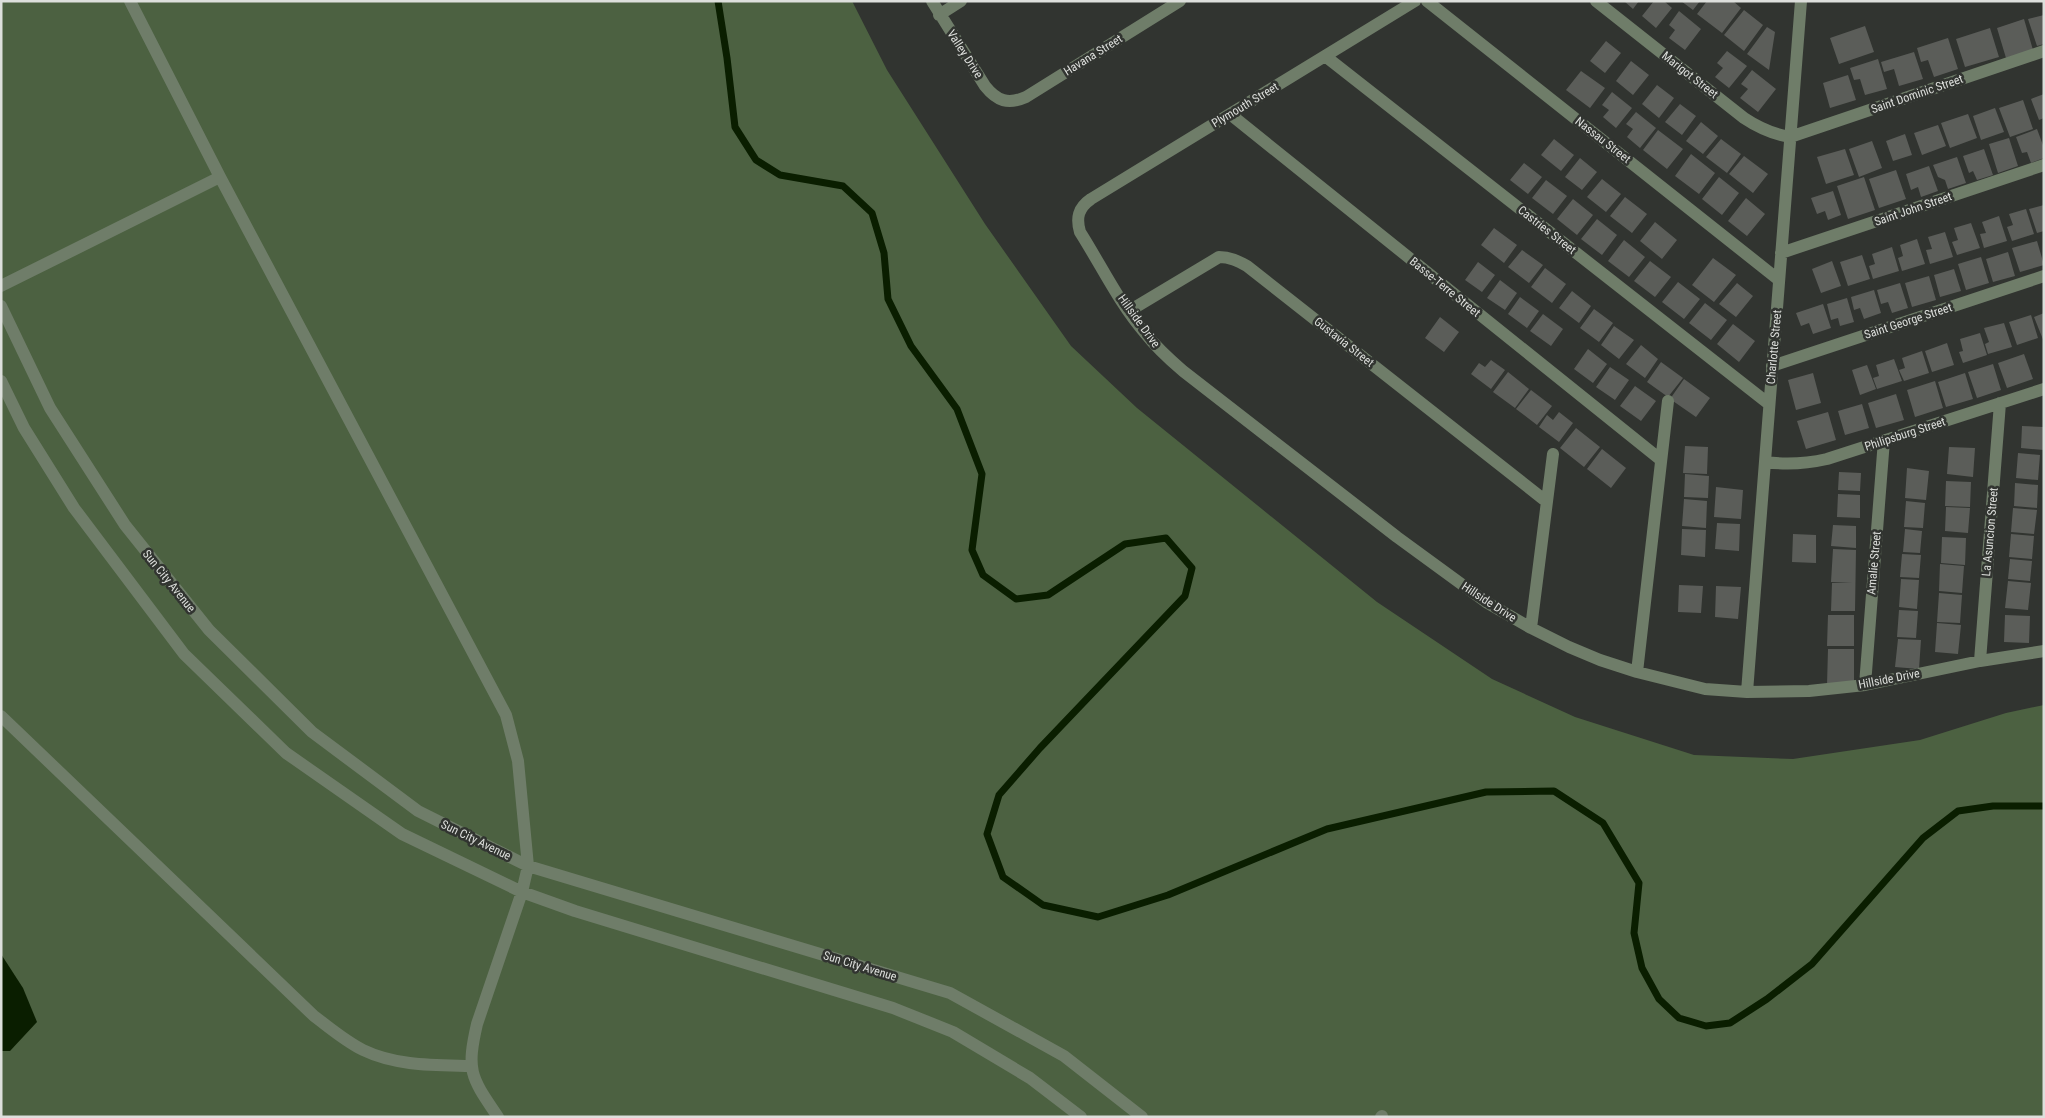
<svg xmlns="http://www.w3.org/2000/svg" width="2045" height="1118" font-family="'Roboto Condensed',sans-serif">
	<style>
		.green { fill: #4c6141 }
		.water { fill: #0a1e00 }
		.lines { fill: none; stroke-linecap: round; stroke-linejoin: round }
		.stream { stroke: #0a1e00; stroke-width: 7 }
		.building { fill: #5b5d59 }
		.minor { stroke: #6f7d69; stroke-width: 12 }
		.labels { text-anchor: middle; stroke-width: 5; stroke-linejoin: round; paint-order: stroke }
		.street-label { font-size: 12px; fill: #dddfdc; stroke: #313430 }
	</style>
	<rect width="100%" height="100%" fill="#313430"/>
	<path class="green" d="M 1,1 L 852,1 L 887,70 L 985,224 L 1071,346 L 1137,408 L 1377,602 L 1492,679 L 1575,717 L 1694,755 L 1793,759 L 1920,740 L 2006,713 L 2044,705 L 2044,1117 L 1,1117 Z"/>
	<path class="water" d="M 1,954 L 23,988 L 37,1022 L 10,1051 L 1,1051 Z"/>
	<g class="lines">
		<path class="stream" d="M 718,1 L 727,58 L 735,127 L 756,160 L 780,175 L 843,186 L 872,213 L 884,253 L 888,299 L 911,346 L 957,409 L 982,474 L 972,550 L 983,575 L 1016,599 L 1048,595 L 1125,544 L 1166,538 L 1192,568 L 1185,596 L 1040,748 L 999,795 L 987,834 L 1003,877 L 1043,905 L 1098,917 L 1168,895 L 1327,829 L 1486,792 L 1554,791 L 1603,823 L 1639,883 L 1634,933 L 1642,968 L 1659,999 L 1679,1018 L 1706,1026 L 1730,1023 L 1767,999 L 1812,964 L 1923,838 L 1958,811 L 1993,806 L 2044,806"/>
	</g>
	<path class="building" d="M 1624,1 L 1639,1 L 1633,9 Z
		M 1654,1 L 1664,1 L 1672,8 L 1656,28 L 1642,16 Z
		M 1681,1 L 1700,1 L 1693,10 Z
		M 1707,1 L 1733,1 L 1741,8 L 1722,33 L 1697,14 Z
		M 1744,10 L 1763,25 L 1744,51 L 1724,35 Z
		M 1679,11 L 1701,29 L 1685,50 L 1669,38 L 1675,30 L 1669,25 Z
		M 2044,15 L 2044,44 L 2037,46 L 2028,19 Z
		M 2024,19 L 2033,50 L 2006,58 L 1997,28 Z
		M 1865,26 L 1874,52 L 1839,64 L 1830,38 Z
		M 1767,27 L 1775,32 L 1769,70 L 1747,54 Z
		M 1990,28 L 1999,57 L 1965,67 L 1956,39 Z
		M 1948,38 L 1958,69 L 1934,77 L 1928,60 L 1921,62 L 1917,48 Z
		M 1606,41 L 1621,53 L 1605,73 L 1590,61 Z
		M 1727,51 L 1747,66 L 1729,88 L 1715,77 L 1723,68 L 1717,63 Z
		M 1914,52 L 1923,79 L 1899,86 L 1894,69 L 1884,72 L 1881,62 Z
		M 1878,59 L 1887,89 L 1865,95 L 1860,79 L 1854,80 L 1850,68 Z
		M 1631,61 L 1649,75 L 1633,95 L 1616,81 Z
		M 1752,70 L 1776,89 L 1758,112 L 1740,98 L 1748,89 L 1741,84 Z
		M 1581,71 L 1605,88 L 1590,108 L 1566,90 Z
		M 1848,75 L 1856,100 L 1830,108 L 1823,83 Z
		M 1657,85 L 1674,98 L 1659,118 L 1642,104 Z
		M 1612,92 L 1632,108 L 1616,128 L 1603,117 L 1609,110 L 1602,105 Z
		M 2044,94 L 2044,118 L 2039,120 L 2031,99 Z
		M 2023,100 L 2033,129 L 2010,137 L 1999,108 Z
		M 1680,104 L 1696,116 L 1682,135 L 1665,122 Z
		M 1995,108 L 2004,132 L 1981,140 L 1973,116 Z
		M 1636,112 L 1656,128 L 1640,148 L 1627,137 L 1633,129 L 1626,124 Z
		M 1968,114 L 1977,138 L 1950,148 L 1941,123 Z
		M 1701,122 L 1718,136 L 1703,154 L 1686,141 Z
		M 1938,125 L 1946,146 L 1922,155 L 1914,133 Z
		M 2037,129 L 2044,148 L 2044,158 L 2031,163 L 2027,152 L 2022,153 L 2016,137 Z
		M 1658,130 L 1683,149 L 1667,169 L 1643,150 Z
		M 1905,134 L 1912,155 L 1893,161 L 1886,141 Z
		M 2009,138 L 2018,166 L 1998,173 L 1989,144 Z
		M 1554,139 L 1574,155 L 1561,171 L 1541,155 Z
		M 1721,139 L 1741,154 L 1727,173 L 1706,157 Z
		M 1872,141 L 1882,168 L 1859,177 L 1849,149 Z
		M 1845,149 L 1854,175 L 1826,184 L 1817,157 Z
		M 1984,149 L 1993,175 L 1977,180 L 1973,171 L 1969,173 L 1963,156 Z
		M 1691,154 L 1715,173 L 1699,194 L 1675,176 Z
		M 1744,156 L 1768,174 L 1753,193 L 1729,174 Z
		M 1957,157 L 1966,183 L 1948,189 L 1945,180 L 1938,177 L 1933,165 Z
		M 1580,158 L 1597,172 L 1582,190 L 1565,177 Z
		M 1524,163 L 1542,177 L 1528,194 L 1510,180 Z
		M 1929,166 L 1938,191 L 1921,197 L 1918,187 L 1911,190 L 1906,174 Z
		M 1896,170 L 1906,199 L 1879,208 L 1869,179 Z
		M 1719,177 L 1739,193 L 1722,215 L 1702,199 Z
		M 1864,177 L 1875,210 L 1848,219 L 1837,186 Z
		M 1602,179 L 1621,194 L 1606,212 L 1587,197 Z
		M 1546,180 L 1567,196 L 1553,214 L 1532,198 Z
		M 1833,191 L 1841,215 L 1828,220 L 1825,211 L 1817,214 L 1811,198 Z
		M 1625,197 L 1647,214 L 1632,233 L 1610,216 Z
		M 1746,198 L 1765,214 L 1747,236 L 1728,221 Z
		M 1573,199 L 1593,215 L 1577,235 L 1557,219 Z
		M 2044,205 L 2044,231 L 2037,233 L 2029,209 Z
		M 2026,209 L 2034,234 L 2012,241 L 2007,227 L 2013,225 L 2009,214 Z
		M 1999,216 L 2007,241 L 1984,248 L 1980,234 L 1986,233 L 1982,222 Z
		M 1597,219 L 1617,235 L 1602,255 L 1581,239 Z
		M 1655,222 L 1677,240 L 1662,259 L 1640,241 Z
		M 1971,223 L 1980,248 L 1957,255 L 1952,242 L 1958,240 L 1954,228 Z
		M 1494,228 L 1517,245 L 1504,263 L 1481,245 Z
		M 1945,232 L 1953,257 L 1930,264 L 1926,250 L 1932,249 L 1928,237 Z
		M 1917,239 L 1925,264 L 1902,271 L 1898,258 L 1903,256 L 1900,245 Z
		M 1624,240 L 1645,257 L 1629,277 L 1608,261 Z
		M 2037,241 L 2044,265 L 2020,272 L 2012,248 Z
		M 1892,247 L 1899,271 L 1873,279 L 1869,266 L 1875,264 L 1872,254 Z
		M 1522,250 L 1543,265 L 1529,283 L 1508,267 Z
		M 2008,252 L 2015,276 L 1993,282 L 1986,259 Z
		M 1862,255 L 1870,279 L 1848,286 L 1840,262 Z
		M 1981,257 L 1989,283 L 1966,290 L 1958,264 Z
		M 1713,258 L 1736,275 L 1714,302 L 1692,285 Z
		M 1650,261 L 1671,277 L 1655,297 L 1634,281 Z
		M 1832,261 L 1841,286 L 1821,293 L 1812,269 Z
		M 1478,262 L 1495,275 L 1482,292 L 1465,280 Z
		M 1545,268 L 1566,284 L 1552,303 L 1531,287 Z
		M 1954,269 L 1961,291 L 1940,297 L 1934,275 Z
		M 1929,276 L 1936,300 L 1912,307 L 1905,283 Z
		M 1500,280 L 1517,293 L 1505,310 L 1487,298 Z
		M 1678,282 L 1700,299 L 1684,319 L 1662,302 Z
		M 1737,283 L 1753,296 L 1736,317 L 1719,304 Z
		M 1900,283 L 1908,308 L 1892,313 L 1888,302 L 1881,304 L 1877,290 Z
		M 1874,290 L 1881,313 L 1864,319 L 1860,308 L 1854,310 L 1851,297 Z
		M 1572,291 L 1591,306 L 1579,323 L 1559,308 Z
		M 1520,297 L 1539,311 L 1527,328 L 1508,314 Z
		M 1847,298 L 1854,322 L 1840,326 L 1838,318 L 1831,320 L 1827,304 Z
		M 1705,303 L 1727,320 L 1711,340 L 1689,323 Z
		M 1823,304 L 1831,328 L 1813,334 L 1809,323 L 1801,326 L 1796,313 Z
		M 1594,309 L 1613,323 L 1599,342 L 1580,328 Z
		M 2044,313 L 2044,342 L 2034,317 Z
		M 1543,314 L 1563,329 L 1551,346 L 1530,331 Z
		M 2031,315 L 2038,338 L 2017,345 L 2009,322 Z
		M 1440,317 L 1459,332 L 1444,352 L 1425,338 Z
		M 2004,323 L 2012,347 L 1988,354 L 1985,344 L 1989,342 L 1984,328 Z
		M 1733,324 L 1755,341 L 1739,362 L 1717,344 Z
		M 1614,326 L 1634,340 L 1619,359 L 1601,345 Z
		M 1980,333 L 1987,355 L 1963,363 L 1959,352 L 1963,351 L 1960,339 Z
		M 1947,343 L 1954,365 L 1932,372 L 1925,351 Z
		M 1641,345 L 1658,359 L 1645,378 L 1626,364 Z
		M 1588,349 L 1607,364 L 1593,383 L 1574,369 Z
		M 1922,351 L 1929,373 L 1904,381 L 1899,370 L 1905,368 L 1902,358 Z
		M 2024,354 L 2033,379 L 2007,388 L 1998,363 Z
		M 1894,359 L 1902,381 L 1877,389 L 1873,378 L 1879,376 L 1876,365 Z
		M 1491,360 L 1505,370 L 1491,389 L 1471,374 L 1479,363 L 1485,367 Z
		M 1661,362 L 1683,378 L 1668,397 L 1647,382 Z
		M 1993,364 L 2001,390 L 1977,398 L 1968,372 Z
		M 1867,365 L 1876,389 L 1860,395 L 1852,370 Z
		M 1610,367 L 1629,380 L 1615,400 L 1596,387 Z
		M 1508,372 L 1529,389 L 1515,408 L 1493,392 Z
		M 1813,373 L 1821,403 L 1796,410 L 1788,380 Z
		M 1965,373 L 1973,399 L 1946,407 L 1938,382 Z
		M 1684,379 L 1710,398 L 1696,417 L 1670,399 Z
		M 1935,381 L 1943,408 L 1915,417 L 1907,390 Z
		M 1635,386 L 1656,401 L 1641,421 L 1620,406 Z
		M 1531,390 L 1552,406 L 1537,425 L 1516,409 Z
		M 1896,394 L 1904,420 L 1876,428 L 1868,403 Z
		M 1862,404 L 1869,428 L 1845,435 L 1838,411 Z
		M 1559,412 L 1573,423 L 1559,442 L 1539,427 L 1547,415 L 1553,420 Z
		M 1828,412 L 1836,440 L 1806,449 L 1797,421 Z
		M 2022,426 L 2044,427 L 2044,450 L 2021,448 Z
		M 1576,428 L 1600,447 L 1584,467 L 1560,448 Z
		M 1685,446 L 1708,447 L 1707,474 L 1683,473 Z
		M 1949,447 L 1975,448 L 1973,477 L 1947,474 Z
		M 1602,449 L 1626,468 L 1611,488 L 1587,469 Z
		M 2018,453 L 2040,455 L 2038,480 L 2016,478 Z
		M 1907,468 L 1929,471 L 1926,500 L 1905,498 Z
		M 1839,472 L 1861,473 L 1860,491 L 1838,490 Z
		M 1685,474 L 1709,476 L 1708,498 L 1684,497 Z
		M 1946,481 L 1971,482 L 1970,507 L 1945,506 Z
		M 2015,483 L 2038,485 L 2037,508 L 2014,506 Z
		M 1716,487 L 1743,490 L 1741,519 L 1714,517 Z
		M 1838,494 L 1860,495 L 1860,518 L 1837,517 Z
		M 1684,499 L 1707,501 L 1706,528 L 1682,526 Z
		M 1906,501 L 1925,503 L 1923,528 L 1904,527 Z
		M 1946,507 L 1970,508 L 1968,533 L 1945,531 Z
		M 2013,508 L 2037,510 L 2034,534 L 2011,532 Z
		M 1717,523 L 1740,524 L 1739,551 L 1715,549 Z
		M 1833,525 L 1856,526 L 1856,548 L 1831,546 Z
		M 1682,529 L 1706,530 L 1705,557 L 1681,555 Z
		M 1905,529 L 1922,531 L 1920,553 L 1903,552 Z
		M 1793,534 L 1816,535 L 1816,563 L 1792,562 Z
		M 2011,534 L 2034,536 L 2032,559 L 2009,557 Z
		M 1942,537 L 1966,538 L 1965,565 L 1941,563 Z
		M 1833,549 L 1856,550 L 1855,611 L 1831,611 L 1832,583 L 1852,583 L 1831,582 Z
		M 1902,554 L 1921,555 L 1919,578 L 1900,577 Z
		M 2010,559 L 2032,561 L 2030,581 L 2008,579 Z
		M 1940,564 L 1964,566 L 1962,593 L 1939,591 Z
		M 1901,579 L 1919,580 L 1917,609 L 1899,607 Z
		M 2008,581 L 2031,583 L 2028,610 L 2005,608 Z
		M 1679,585 L 1703,586 L 1701,613 L 1678,612 Z
		M 1716,586 L 1741,587 L 1738,619 L 1715,617 Z
		M 1939,593 L 1962,595 L 1960,623 L 1937,622 Z
		M 1899,610 L 1918,611 L 1916,638 L 1897,637 Z
		M 1828,615 L 1854,615 L 1854,646 L 1827,646 Z
		M 2005,615 L 2030,616 L 2029,643 L 2004,642 Z
		M 1937,623 L 1961,625 L 1958,654 L 1935,652 Z
		M 1898,639 L 1921,640 L 1919,669 L 1895,667 Z
		M 1828,649 L 1854,649 L 1854,686 L 1827,685 Z"/>
	<g class="lines">
		<path class="minor" d="M 130,1 L 220,177 L 506,715 L 518,761 L 528,866 L 522,892 L 477,1024 C 466,1072 471,1077 498,1117
			M 932,1 L 985,86 C 997,101 1008,105 1026,97 L 1180,1
			M 1415,1 L 1091,199 C 1078,208 1076,218 1080,232 C 1101,265 1119,303 1145,333 C 1156,347 1169,359 1183,371 L 1397,537 L 1486,602 L 1531,628 L 1569,647 L 1600,660 L 1637,672 L 1705,689 L 1747,692 L 1809,691 L 1865,685 L 1980,661 L 2044,651
			M 1427,1 L 1779,280
			M 1596,1 L 1744,118 C 1759,128 1772,134 1790,137 L 2044,51
			M 939,15 L 961,1
			M 1325,56 L 1769,404
			M 1230,114 L 1661,460
			M 1781,253 L 2044,165
			M 1,286 L 220,177
			M 1,306 L 50,408 L 125,525 L 209,630 L 312,732 L 418,811 L 528,866 L 950,993 L 1064,1056 L 1142,1117
			M 1129,311 L 1219,257 C 1230,257 1238,261 1247,266 L 1547,502
			M 1772,366 L 2044,276
			M 1,381 L 24,428 L 74,508 L 184,654 L 286,753 L 402,834 L 522,892 L 575,911 L 893,1008 L 953,1032 L 1030,1078 L 1081,1117
			M 1765,462 C 1787,465 1805,464 1827,459 L 2044,389
			M 1531,628 L 1553,454
			M 1980,661 L 2000,403
			M 1637,672 L 1668,401
			M 1865,685 L 1884,440
			M 1747,692 L 1801,1
			M 1,716 L 314,1016 C 330,1028 345,1041 363,1050 C 396,1066 434,1065 470,1066
			M 1381,1117 L 1382,1116"/>
	</g>
	<g class="labels">
		<g class="street-label">
			<text transform="translate(965 54) rotate(57)" y="4">Valley Drive</text>
			<text transform="translate(1093 55) rotate(-32)" y="4">Havana Street</text>
			<text transform="translate(1690 75) rotate(38)" y="4">Marigot Street</text>
			<text transform="translate(1917 94) rotate(-19)" y="4">Saint Dominic Street</text>
			<text transform="translate(1245 105) rotate(-31)" y="4">Plymouth Street</text>
			<text transform="translate(1603 140) rotate(38)" y="4">Nassau Street</text>
			<text transform="translate(1913 209) rotate(-19)" y="4">Saint John Street</text>
			<text transform="translate(1547 230) rotate(38)" y="4">Castries Street</text>
			<text transform="translate(1445 287) rotate(39)" y="4">Basse-Terre Street</text>
			<text transform="translate(1139 321) rotate(54)" y="4">Hillside Drive</text>
			<text transform="translate(1908 321) rotate(-18)" y="4">Saint George Street</text>
			<text transform="translate(1344 342) rotate(38)" y="4">Gustavia Street</text>
			<text transform="translate(1774 347) rotate(-85)" y="4">Charlotte Street</text>
			<text transform="translate(1905 434) rotate(-18)" y="4">Philipsburg Street</text>
			<text transform="translate(1990 532) rotate(-85)" y="4">La Asuncion Street</text>
			<text transform="translate(1874 563) rotate(-85)" y="4">Amalie Street</text>
			<text transform="translate(169 581) rotate(51)" y="4">Sun City Avenue</text>
			<text transform="translate(1489 602) rotate(33)" y="4">Hillside Drive</text>
			<text transform="translate(1889 679) rotate(-11)" y="4">Hillside Drive</text>
			<text transform="translate(476 840) rotate(26)" y="4">Sun City Avenue</text>
			<text transform="translate(860 966) rotate(17)" y="4">Sun City Avenue</text>
		</g>
	</g>
	<rect width="2045" height="1118" fill="none" stroke="#dddfdc" stroke-width="5"/>
</svg>
